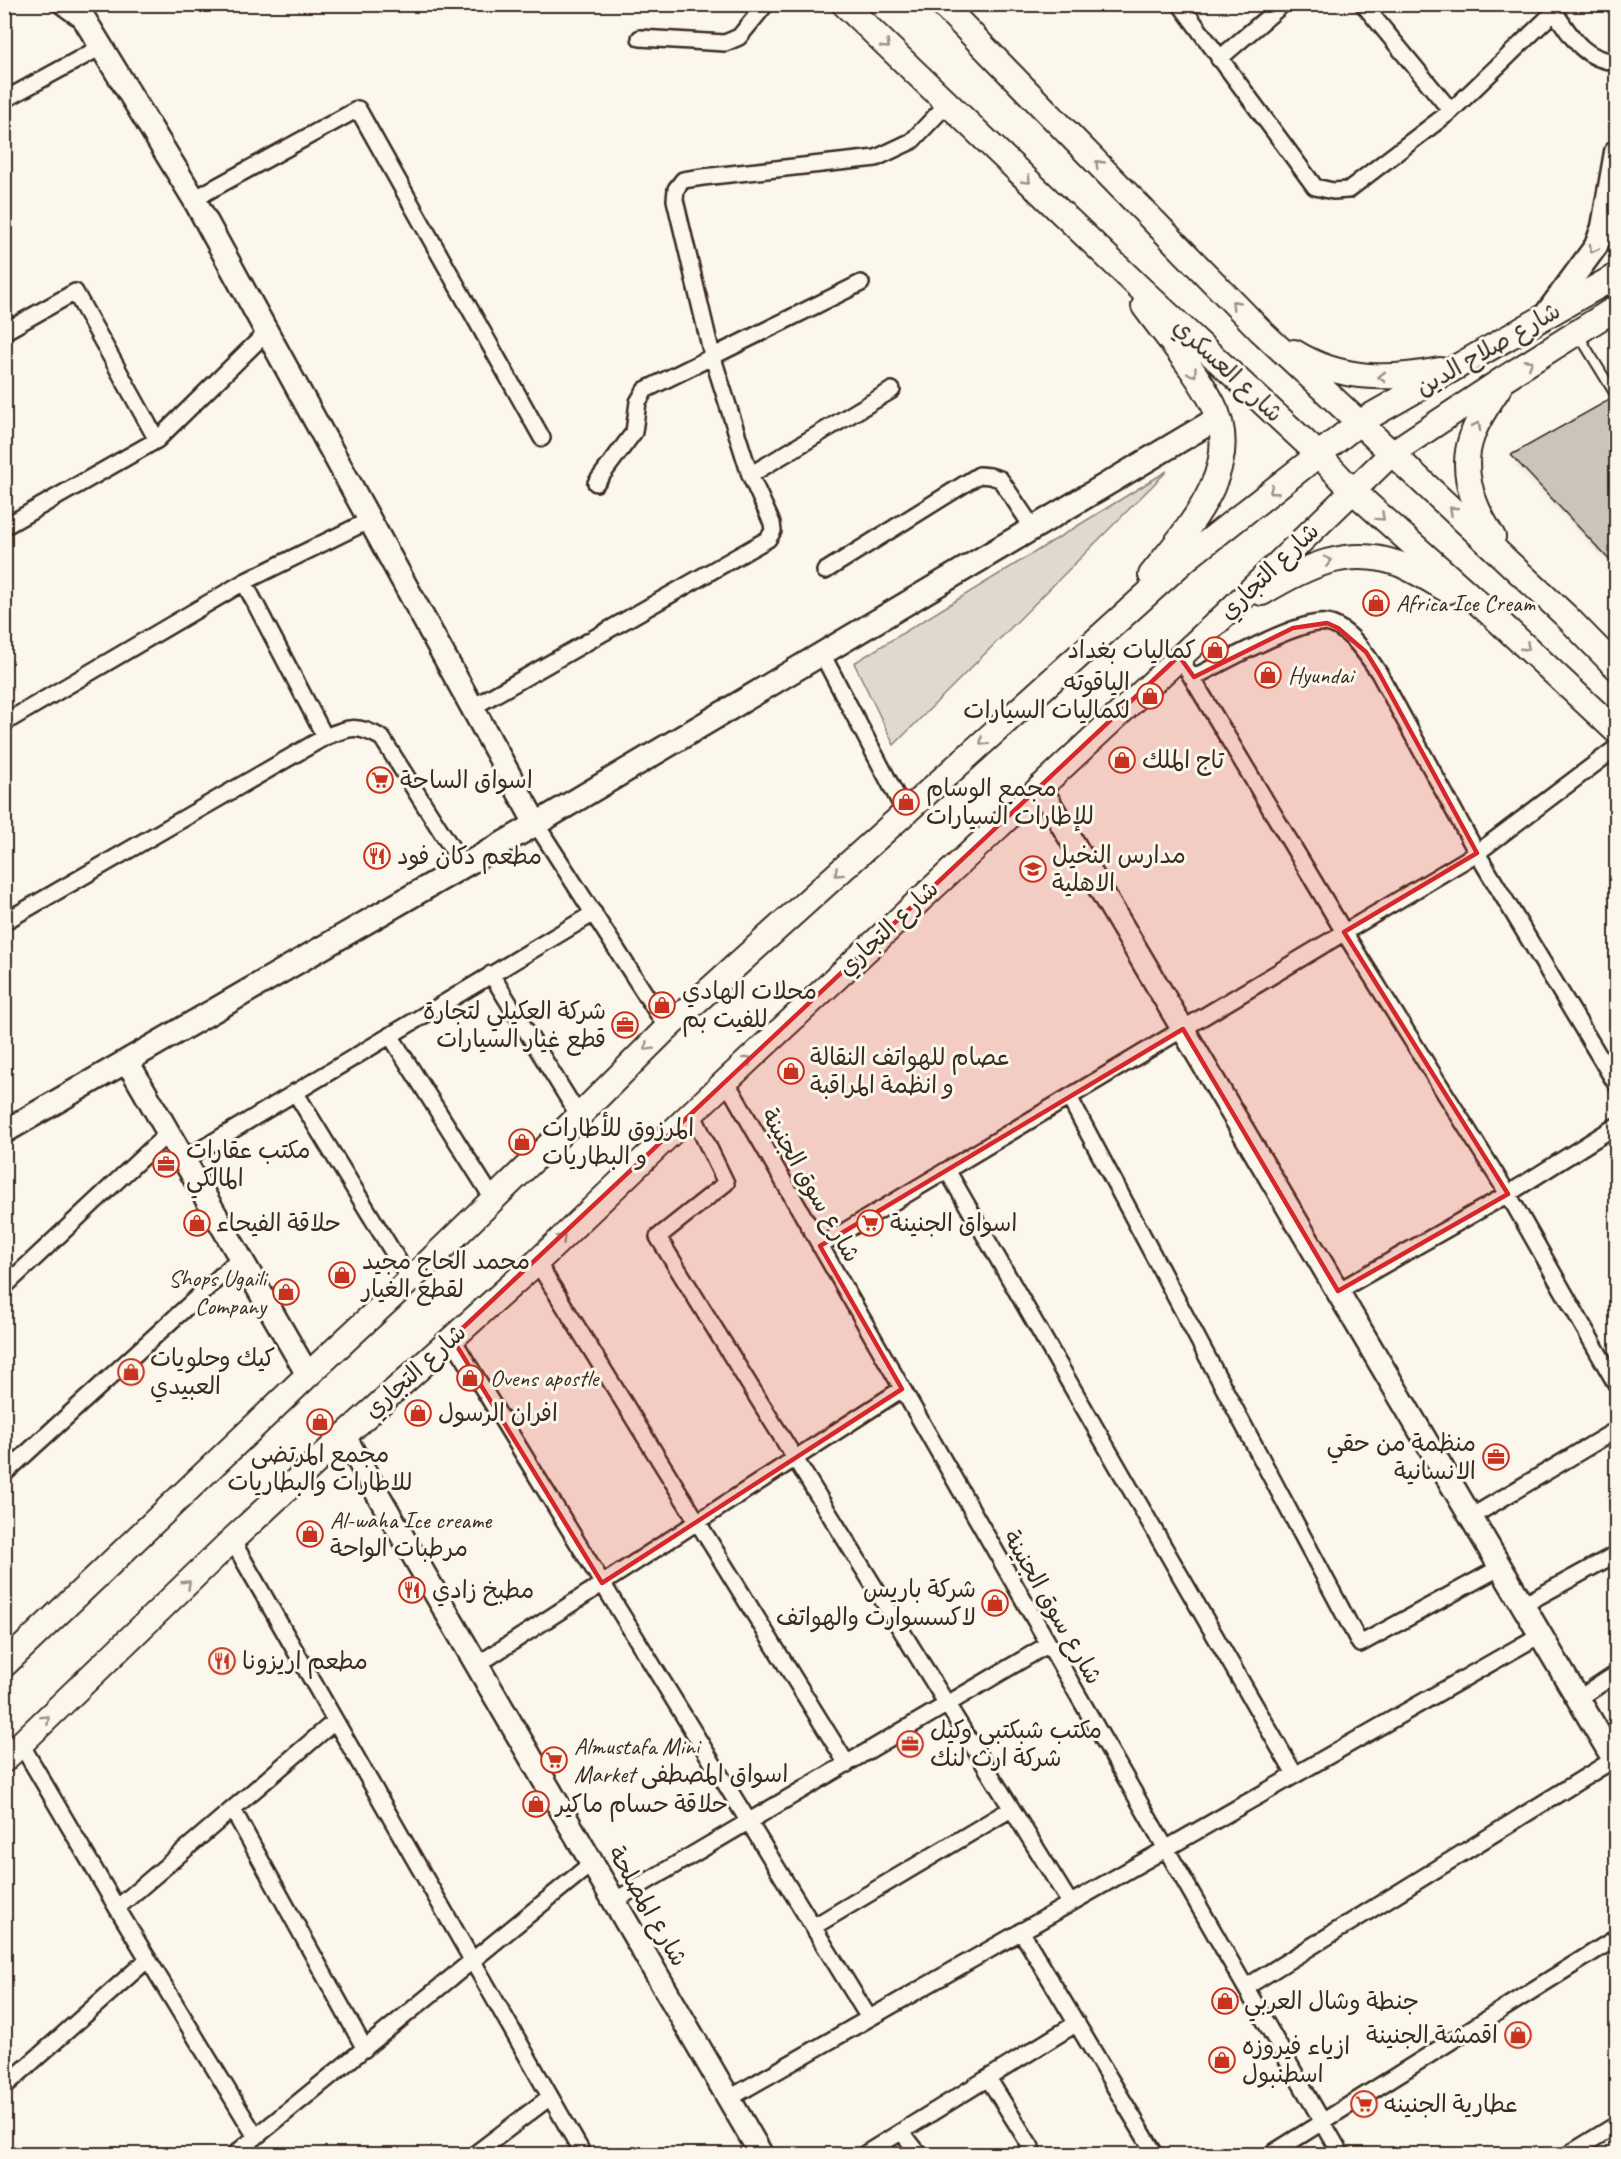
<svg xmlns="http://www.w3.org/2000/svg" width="1621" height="2159" font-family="Caveat,'Playpen Sans Arabic',sans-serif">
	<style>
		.green { fill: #dfd9ce; stroke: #8d8276; stroke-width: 1.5 }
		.building { fill: #ccc4b9; stroke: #3b2a1e; stroke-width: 1.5; filter: url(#shadow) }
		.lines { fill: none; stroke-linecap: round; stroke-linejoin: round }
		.lane-casing { stroke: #3b2a1e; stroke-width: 12 }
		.street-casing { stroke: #3b2a1e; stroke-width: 20 }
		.secondary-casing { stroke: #3b2a1e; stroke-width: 27 }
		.primary-casing { stroke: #3b2a1e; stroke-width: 28 }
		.lane { stroke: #fbf7ec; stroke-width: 8 }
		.street { stroke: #fbf7ec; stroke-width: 15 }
		.secondary { stroke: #fbf7ec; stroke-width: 22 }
		.primary { stroke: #fbf7ec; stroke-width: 24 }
		.oneway { stroke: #9b9085 }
		.marked { fill: #d62828; fill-opacity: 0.2; stroke: #d62828; stroke-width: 4.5; stroke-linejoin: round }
		.labels { text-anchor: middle; stroke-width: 6; stroke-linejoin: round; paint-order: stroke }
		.street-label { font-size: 24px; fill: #3b2a1e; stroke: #fbf7ec }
		.poi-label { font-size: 24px; fill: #3b2a1e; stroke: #fbf7ec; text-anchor: start }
	</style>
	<defs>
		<filter id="shadow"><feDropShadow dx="6" dy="4" stdDeviation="3" flood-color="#0004"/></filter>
	</defs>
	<rect width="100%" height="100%" fill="#fbf7ec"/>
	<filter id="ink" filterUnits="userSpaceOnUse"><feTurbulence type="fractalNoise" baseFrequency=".0167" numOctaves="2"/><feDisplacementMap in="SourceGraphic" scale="12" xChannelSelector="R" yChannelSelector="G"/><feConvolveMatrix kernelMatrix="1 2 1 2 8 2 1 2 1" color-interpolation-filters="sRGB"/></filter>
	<g filter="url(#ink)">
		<path class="green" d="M 1167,471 L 894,745 L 854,663 Z"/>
		<path class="building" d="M 1616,396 L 1616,567 L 1511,455 Z"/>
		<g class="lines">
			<g class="lane-casing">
				<path id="lane" d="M 1578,334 L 1616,396"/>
			</g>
			<g class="street-casing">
				<path id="street" d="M 1180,4 L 1315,187 L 1333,191 L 1348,190 L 1451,111 L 1554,12
					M 1363,4 L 1451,111
					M 1549,4 C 1569,31 1579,59 1616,62
					M 640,38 L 725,43 L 739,37 L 766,4
					M 1219,59 L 1283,4
					M 4,100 L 101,47
					M 194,199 L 358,109 L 542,438
					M 4,332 L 75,292 L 157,440
					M 750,475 L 892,390
					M 596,483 L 634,432 L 638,402 L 645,390 L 861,283
					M 4,527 L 157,440 L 267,332
					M 825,571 L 979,475 L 990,476 L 1000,479 L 1033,528
					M 244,582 L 325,737
					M 822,654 L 905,812
					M 1179,656 L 1344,932 L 1508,1194 L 1616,1384
					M 1194,677 C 1221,664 1299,619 1326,623 C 1348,626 1368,656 1379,673 L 1477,853 L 1616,1084
					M 473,707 L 768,539 L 773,531 L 772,523 L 750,475 L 712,355 L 675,200 L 676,189 L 683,180 L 703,177 L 876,158 L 912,141 L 947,104
					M 4,723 L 244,582 L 370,520
					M 536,824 L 667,1028
					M 4,922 L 325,737 C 350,727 357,724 382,738 L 463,866
					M 491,974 L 579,1116
					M 390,1035 L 493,1199
					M 726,1081 L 1341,2154
					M 295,1092 L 410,1280
					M 1069,1097 L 1360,1644 L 1501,1567
					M 692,1113 L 726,1183 L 658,1237 L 1070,1903
					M 183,1160 L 594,913
					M 947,1170 L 1295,1775
					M 820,1246 L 1477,853 L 1616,748
					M 537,1262 L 847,1764
					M 4,1287 L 168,1133
					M 1338,1291 L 1508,1194 L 1616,1126
					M 452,1338 L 869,2018
					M 4,1474 L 239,1259
					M 1471,1517 L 1616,1430
					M 232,1540 L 583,2154
					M 1523,1605 L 1616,1554
					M 477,1665 L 902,1389
					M 1578,1699 L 1616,1674
					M 21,1744 L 117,1908 L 256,2137
					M 233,1810 L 365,2049
					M 614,1901 L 1049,1644
					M 117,1908 L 335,1721
					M 813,1927 L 1011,1809
					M 1021,1931 L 1155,2154
					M 1246,1987 L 1616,1758
					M 988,2078 L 1031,2147
					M 4,2087 L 148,1959
					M 728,2099 L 1540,1635
					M 902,2132 L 919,2154
					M 235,2154 L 592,1863
					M 475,2154 L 550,2097
					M 865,2154 L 1077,2023
					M 1271,2154 L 1616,1938
					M 1569,2154 L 1616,2125"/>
			</g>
			<g class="secondary-casing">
				<path id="secondary" d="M 65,4 L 83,17 L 194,199 L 536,824
					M 1544,317 L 1596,246 L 1603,227 L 1616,152
					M 1040,787 L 1616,1763
					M 127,1061 L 308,1375
					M 4,1132 L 536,824 L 1218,418
					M 344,1436 L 761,2154"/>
			</g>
			<g class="primary-casing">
				<path id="primary" d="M 844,4 L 1142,290 L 1319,455 L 1353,491 L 1494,617 L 1616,731
					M 942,4 L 1261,331 L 1566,616 L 1616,667
					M 1144,306 C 1167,338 1195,369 1213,404 C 1246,467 1187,529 1151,575
					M 1294,352 C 1341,381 1389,380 1440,370
					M 1493,537 C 1474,508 1459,471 1472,436 C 1478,417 1492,399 1502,383
					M 1262,593 C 1305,567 1348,545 1399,564 C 1416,571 1433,582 1449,591
					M 4,1665 L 308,1375 L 410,1280 L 579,1116 L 667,1028 L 1187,558 L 1360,422 L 1616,276
					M 4,1760 L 232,1540 L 344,1436 L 537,1262 L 692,1113 L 1226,614 L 1392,453 L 1505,378 L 1616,308"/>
			</g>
			<use href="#lane" class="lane"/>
			<use href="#street" class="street"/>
			<use href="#secondary" class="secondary"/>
			<use href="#primary" class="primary"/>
		</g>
		<defs><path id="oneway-chevron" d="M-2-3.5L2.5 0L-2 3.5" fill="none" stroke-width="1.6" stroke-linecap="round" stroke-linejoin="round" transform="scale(1.5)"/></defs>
		<g class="oneway">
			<use href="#oneway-chevron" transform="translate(886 45) rotate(44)"/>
			<use href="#oneway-chevron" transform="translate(1099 164) rotate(-134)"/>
			<use href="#oneway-chevron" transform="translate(1027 180) rotate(44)"/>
			<use href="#oneway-chevron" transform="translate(1593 249) rotate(119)"/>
			<use href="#oneway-chevron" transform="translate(1235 304) rotate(-134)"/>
			<use href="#oneway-chevron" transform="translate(1529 363) rotate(-32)"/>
			<use href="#oneway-chevron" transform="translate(1193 373) rotate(54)"/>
			<use href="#oneway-chevron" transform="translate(1382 377) rotate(179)"/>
			<use href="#oneway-chevron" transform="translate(1477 426) rotate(-61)"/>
			<use href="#oneway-chevron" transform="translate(1273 491) rotate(142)"/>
			<use href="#oneway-chevron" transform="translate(1453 510) rotate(-137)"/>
			<use href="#oneway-chevron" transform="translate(1381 517) rotate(42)"/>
			<use href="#oneway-chevron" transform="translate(1328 561) rotate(-12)"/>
			<use href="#oneway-chevron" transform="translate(1526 647) rotate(43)"/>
			<use href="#oneway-chevron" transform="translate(983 742) rotate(138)"/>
			<use href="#oneway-chevron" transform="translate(838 873) rotate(138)"/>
			<use href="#oneway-chevron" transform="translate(648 1047) rotate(135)"/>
			<use href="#oneway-chevron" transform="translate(748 1060) rotate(-43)"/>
			<use href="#oneway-chevron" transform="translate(562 1238) rotate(-44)"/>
			<use href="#oneway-chevron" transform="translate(187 1584) rotate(-44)"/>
			<use href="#oneway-chevron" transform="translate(46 1719) rotate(-44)"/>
		</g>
	</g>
	<path class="marked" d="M 1327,623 L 1338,628 L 1366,652 L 1379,673 L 1477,853 L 1344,932 L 1508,1194 L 1338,1291 L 1183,1029 L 820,1246 L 902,1389 L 602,1583 L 452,1338 L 1179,656 L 1194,677 L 1293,628 Z"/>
	<defs>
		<g id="shop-ring" transform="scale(1.35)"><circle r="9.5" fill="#fbf7ec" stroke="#c8321e" stroke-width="1.5"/><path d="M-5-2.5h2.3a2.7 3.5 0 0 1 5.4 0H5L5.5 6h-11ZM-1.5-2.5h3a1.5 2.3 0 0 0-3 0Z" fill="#c8321e"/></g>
		<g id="supermarket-ring" transform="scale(1.35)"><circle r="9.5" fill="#fbf7ec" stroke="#c8321e" stroke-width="1.5"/><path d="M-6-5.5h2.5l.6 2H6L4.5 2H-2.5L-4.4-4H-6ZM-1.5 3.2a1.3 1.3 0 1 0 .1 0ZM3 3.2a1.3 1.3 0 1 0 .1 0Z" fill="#c8321e"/></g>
		<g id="restaurant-ring" transform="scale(1.35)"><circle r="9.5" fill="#fbf7ec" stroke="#c8321e" stroke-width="1.5"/><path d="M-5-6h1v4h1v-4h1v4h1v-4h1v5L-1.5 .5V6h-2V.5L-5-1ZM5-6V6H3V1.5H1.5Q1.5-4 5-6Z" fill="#c8321e"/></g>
		<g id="school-ring" transform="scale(1.35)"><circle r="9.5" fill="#fbf7ec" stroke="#c8321e" stroke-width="1.5"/><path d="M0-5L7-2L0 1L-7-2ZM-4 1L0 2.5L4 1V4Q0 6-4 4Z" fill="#c8321e"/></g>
		<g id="office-ring" transform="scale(1.35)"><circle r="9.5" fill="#fbf7ec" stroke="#c8321e" stroke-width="1.5"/><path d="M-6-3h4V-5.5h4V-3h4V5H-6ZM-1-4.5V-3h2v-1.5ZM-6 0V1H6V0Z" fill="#c8321e"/></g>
	</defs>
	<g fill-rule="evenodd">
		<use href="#shop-ring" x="1376" y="603"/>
		<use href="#shop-ring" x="1215" y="650"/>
		<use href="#shop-ring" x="1268" y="675"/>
		<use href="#shop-ring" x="1150" y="696"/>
		<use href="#shop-ring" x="1122" y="760"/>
		<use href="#supermarket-ring" x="380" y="780"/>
		<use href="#shop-ring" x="906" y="802"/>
		<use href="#restaurant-ring" x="377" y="856"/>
		<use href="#school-ring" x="1033" y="869"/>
		<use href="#shop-ring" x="662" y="1005"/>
		<use href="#office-ring" x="625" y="1025"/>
		<use href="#shop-ring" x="791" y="1071"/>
		<use href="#shop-ring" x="522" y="1142"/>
		<use href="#office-ring" x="166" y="1164"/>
		<use href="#shop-ring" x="197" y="1223"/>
		<use href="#supermarket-ring" x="870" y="1223"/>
		<use href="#shop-ring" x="342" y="1275"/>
		<use href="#shop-ring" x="286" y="1292"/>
		<use href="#shop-ring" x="131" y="1372"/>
		<use href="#shop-ring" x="470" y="1378"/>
		<use href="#shop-ring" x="418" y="1413"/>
		<use href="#shop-ring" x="320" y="1422"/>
		<use href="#office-ring" x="1496" y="1457"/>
		<use href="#shop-ring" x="310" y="1534"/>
		<use href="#restaurant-ring" x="412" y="1590"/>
		<use href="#shop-ring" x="995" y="1603"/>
		<use href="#restaurant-ring" x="222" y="1661"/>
		<use href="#office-ring" x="910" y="1744"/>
		<use href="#supermarket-ring" x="554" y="1760"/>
		<use href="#shop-ring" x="536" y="1804"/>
		<use href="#shop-ring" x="1225" y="2001"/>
		<use href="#shop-ring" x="1518" y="2035"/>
		<use href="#shop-ring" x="1222" y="2060"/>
		<use href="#supermarket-ring" x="1364" y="2104"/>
	</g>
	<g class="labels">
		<g class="street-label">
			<text transform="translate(1488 349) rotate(-30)" y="8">شارع صلاح الدين</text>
			<text transform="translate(1228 370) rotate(43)" y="8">شارع العسكري</text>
			<text transform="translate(1269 571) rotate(-44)" y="8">شارع التجاري</text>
			<text transform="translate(888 928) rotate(-43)" y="8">شارع التجاري</text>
			<text transform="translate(811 1185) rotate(60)" y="8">شارع سوق الجنينة</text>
			<text transform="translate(415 1371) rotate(-42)" y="8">شارع التجاري</text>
			<text transform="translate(1053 1607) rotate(60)" y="8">شارع سوق الجنينة</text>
			<text transform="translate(648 1906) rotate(60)" y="8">شارع المصلحة</text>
		</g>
		<g class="poi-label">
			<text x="1396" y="611">Africa Ice Cream</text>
			<text x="1196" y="658" text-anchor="end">كماليات بغداد</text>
			<text x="1288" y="683">Hyundai</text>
			<text x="1130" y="690" text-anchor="end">الياقوته<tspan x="1130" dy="28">لكماليات السيارات</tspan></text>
			<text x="1142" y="768">تاج الملك</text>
			<text x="400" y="788">اسواق الساحة</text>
			<text x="926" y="796">مجمع الوسام<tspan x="926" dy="28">للإطارات السيارات</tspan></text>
			<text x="1052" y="863">مدارس النخيل<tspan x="1052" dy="28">الاهلية</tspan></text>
			<text x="397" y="864">مطعم دكان فود</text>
			<text x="682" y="999">محلات الهادي<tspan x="682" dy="28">للفيت بم</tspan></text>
			<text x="606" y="1019" text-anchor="end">شركة العكيلي لتجارة<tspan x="606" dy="28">قطع غيار السيارات</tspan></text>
			<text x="810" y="1065">عصام للهواتف النقالة<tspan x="810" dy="28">و انظمة المراقبة</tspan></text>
			<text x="542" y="1136">المرزوق للأطارات<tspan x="542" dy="28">و البطاريات</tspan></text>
			<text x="186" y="1158">مكتب عقارات<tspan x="186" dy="28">المالكي</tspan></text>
			<text x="216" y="1231">حلاقة الفيحاء</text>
			<text x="890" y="1231">اسواق الجنينة</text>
			<text x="362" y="1269">محمد الحاج مجيد<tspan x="362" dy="28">لقطع الغيار</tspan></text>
			<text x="266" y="1286" text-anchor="end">Shops Ugaili<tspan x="266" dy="28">Company</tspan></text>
			<text x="150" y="1366">كيك وحلويات<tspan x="150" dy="28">العبيدي</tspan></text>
			<text x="490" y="1386">Ovens apostle</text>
			<text x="438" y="1421">افران الرسول</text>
			<text x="1476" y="1451" text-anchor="end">منظمة من حقي<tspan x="1476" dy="28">الانسانية</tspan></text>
			<text x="320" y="1462" text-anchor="middle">مجمع المرتضى<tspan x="320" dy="28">للاطارات والبطاريات</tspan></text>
			<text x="330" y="1528">Al-waha Ice creame<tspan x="330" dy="28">مرطبات الواحة</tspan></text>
			<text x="976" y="1597" text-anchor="end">شركة باريس<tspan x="976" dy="28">لاكسسوارت والهواتف</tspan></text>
			<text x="432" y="1598">مطبخ زادي</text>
			<text x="242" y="1669">مطعم اريزونا</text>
			<text x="930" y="1738">مكتب شبكتبي وكيل<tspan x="930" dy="28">شركة ارث لنك</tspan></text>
			<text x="574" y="1754">Almustafa Mini<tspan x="574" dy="28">Market اسواق المصطفى</tspan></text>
			<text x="556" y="1812">حلاقة حسام ماكير</text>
			<text x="1244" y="2009">جنطة وشال العربي</text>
			<text x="1498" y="2043" text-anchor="end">اقمشة الجنينة</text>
			<text x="1242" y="2054">ازياء فيروزه<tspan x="1242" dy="28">اسطنبول</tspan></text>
			<text x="1384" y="2112">عطارية الجنينه</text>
		</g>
	</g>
	<rect width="1621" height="2159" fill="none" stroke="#fbf7ec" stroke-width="24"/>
	<rect x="12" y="12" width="1597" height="2135" fill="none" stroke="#3b2a1e" stroke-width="2" filter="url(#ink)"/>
</svg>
